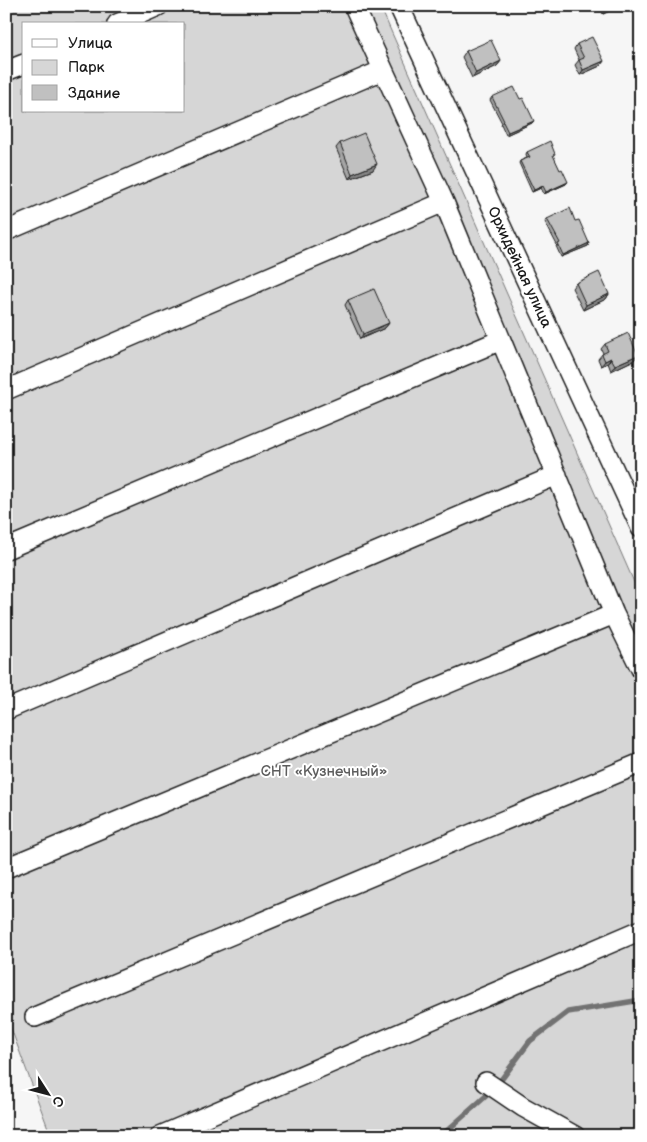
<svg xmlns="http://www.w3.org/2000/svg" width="647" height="1142" font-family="'Balsamiq Sans',sans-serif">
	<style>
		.green { fill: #d6d6d6; stroke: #797979; fill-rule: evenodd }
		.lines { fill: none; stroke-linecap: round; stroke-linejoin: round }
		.stream { stroke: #727272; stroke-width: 5.5 }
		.minor-casing { stroke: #1c1c1c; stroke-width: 22 }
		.minor { stroke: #fff; stroke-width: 19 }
		.wall { fill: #a5a5a5; stroke: #1c1c1c }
		.shaded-wall { fill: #868686; stroke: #1c1c1c }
		.building { fill: #c0c0c0; stroke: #1c1c1c }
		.labels { text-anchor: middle; stroke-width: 4; stroke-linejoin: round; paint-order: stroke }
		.street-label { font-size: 15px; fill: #1c1c1c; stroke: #fff }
		.park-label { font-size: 15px; fill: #5d5d5d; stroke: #fff }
	</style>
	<rect width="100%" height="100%" fill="#f6f6f6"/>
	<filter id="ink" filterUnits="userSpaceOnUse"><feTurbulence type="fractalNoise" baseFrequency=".02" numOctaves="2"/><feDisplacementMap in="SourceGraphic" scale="10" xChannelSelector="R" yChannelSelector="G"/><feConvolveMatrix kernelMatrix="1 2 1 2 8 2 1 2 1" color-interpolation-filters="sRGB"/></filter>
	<g filter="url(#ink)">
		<path class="green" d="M 6,6 L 380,6 L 641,598 L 641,1136 L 51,1136 L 6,1015 ZM 24,24 L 184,24 L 184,111 L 24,111 Z"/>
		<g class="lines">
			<path class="stream" d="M 441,1136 L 495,1088 L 530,1041 L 568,1012 L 641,1000"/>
			<g class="minor-casing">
				<path id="minor" d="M 354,6 L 444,202 L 614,614 L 641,669
					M 399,6 L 641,528
					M 117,24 L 158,6
					M 6,71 L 24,64
					M 6,231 L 383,70
					M 6,390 L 444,202
					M 6,549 L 501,340
					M 6,710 L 557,475
					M 6,868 L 614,614
					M 35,1017 L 641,763
					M 486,1082 L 523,1107 L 575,1136
					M 160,1136 L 641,930"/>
			</g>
			<use href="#minor" class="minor"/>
		</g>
		<path class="wall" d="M 600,6 L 620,6 L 603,14 Z
			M 577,44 L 604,61 L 600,66 L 580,75 L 575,65 L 579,60 L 574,49 Z
			M 466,51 L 501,61 L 497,66 L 472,78 L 462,57 Z
			M 492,97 L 520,99 L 532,123 L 506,135 L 501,124 L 502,123 L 490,100 Z
			M 340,143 L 373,170 L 349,179 L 336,148 Z
			M 527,152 L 553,156 L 566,184 L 544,194 L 541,188 L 532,192 L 519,163 L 520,161 L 527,158 L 526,154 Z
			M 547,219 L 575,221 L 589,243 L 588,246 L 561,257 L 556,246 L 557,245 L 545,222 Z
			M 576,283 L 609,294 L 606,299 L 583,310 L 572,288 Z
			M 348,300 L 389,323 L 385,328 L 360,339 L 345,305 Z
			M 605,344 L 638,355 L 634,360 L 611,371 L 608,363 L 601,366 L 598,359 L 603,353 L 601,349 Z
			M 641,400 L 641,422 L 634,406 L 637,401 Z
			M 641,425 L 641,436 L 638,429 Z"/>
		<path class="shaded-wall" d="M 616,6 L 620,6 L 603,14 L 605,11 Z
			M 501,61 L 497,66 L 472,78 L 476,73 Z
			M 604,61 L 600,66 L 580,75 L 583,70 Z
			M 534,121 L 532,123 L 506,135 L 508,132 Z
			M 377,164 L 373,170 L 349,179 L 352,174 Z
			M 568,182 L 566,184 L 544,194 L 546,192 Z
			M 543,186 L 541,188 L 532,192 L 534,190 Z
			M 589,243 L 588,246 L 561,257 L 563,255 Z
			M 609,294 L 606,299 L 583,310 L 586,305 Z
			M 389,323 L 385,328 L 360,339 L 363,334 Z
			M 638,355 L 634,360 L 611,371 L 615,365 Z
			M 611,358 L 608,363 L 601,366 L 605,361 Z"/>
		<path class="building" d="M 603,6 L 616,6 L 605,11 Z
			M 592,37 L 604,61 L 583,70 L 579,60 L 584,58 L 577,44 Z
			M 491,40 L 501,61 L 476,73 L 466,51 Z
			M 514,87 L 520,99 L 523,98 L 534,121 L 508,132 L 503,122 L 504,121 L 492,97 Z
			M 364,133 L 377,164 L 352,174 L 340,143 Z
			M 550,141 L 555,154 L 553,155 L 560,170 L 562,169 L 568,182 L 546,192 L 543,186 L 534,190 L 520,161 L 530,157 L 527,152 Z
			M 570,208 L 575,221 L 579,220 L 589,243 L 563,255 L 558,244 L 560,243 L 547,219 Z
			M 599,272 L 609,294 L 586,305 L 576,283 Z
			M 374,289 L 389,323 L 363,334 L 348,300 Z
			M 628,333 L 638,355 L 615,365 L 611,358 L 605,361 L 602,354 L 608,351 L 605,344 Z
			M 641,400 L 641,409 L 637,401 Z"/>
	</g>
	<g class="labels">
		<g class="street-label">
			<text transform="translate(520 267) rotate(65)" y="5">Орхидейная улица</text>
		</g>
		<g class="park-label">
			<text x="324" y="776">СНТ «Кузнечный»</text>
		</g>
	</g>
	<rect width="647" height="1142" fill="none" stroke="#fff" stroke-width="25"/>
	<rect x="12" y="12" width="622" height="1117" fill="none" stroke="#1c1c1c" stroke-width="2" filter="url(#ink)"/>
	<rect x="22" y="22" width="162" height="90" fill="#ffffff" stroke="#a4a4a4"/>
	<rect x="32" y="39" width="25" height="8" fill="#ffffff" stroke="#a4a4a4"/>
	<text x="68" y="48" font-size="15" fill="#1c1c1c">Улица</text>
	<rect x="32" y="60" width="25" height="15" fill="#d6d6d6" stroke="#a4a4a4"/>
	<text x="68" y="72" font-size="15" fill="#1c1c1c">Парк</text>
	<rect x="32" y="85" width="25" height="15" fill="#c0c0c0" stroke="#a4a4a4"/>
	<text x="68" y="98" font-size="15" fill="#1c1c1c">Здание</text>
	<g transform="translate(48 1094) rotate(126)" stroke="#ffffff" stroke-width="4" paint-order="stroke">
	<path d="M0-4L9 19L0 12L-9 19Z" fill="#1c1c1c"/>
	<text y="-8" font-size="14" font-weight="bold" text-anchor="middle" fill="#1c1c1c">С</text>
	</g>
</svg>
